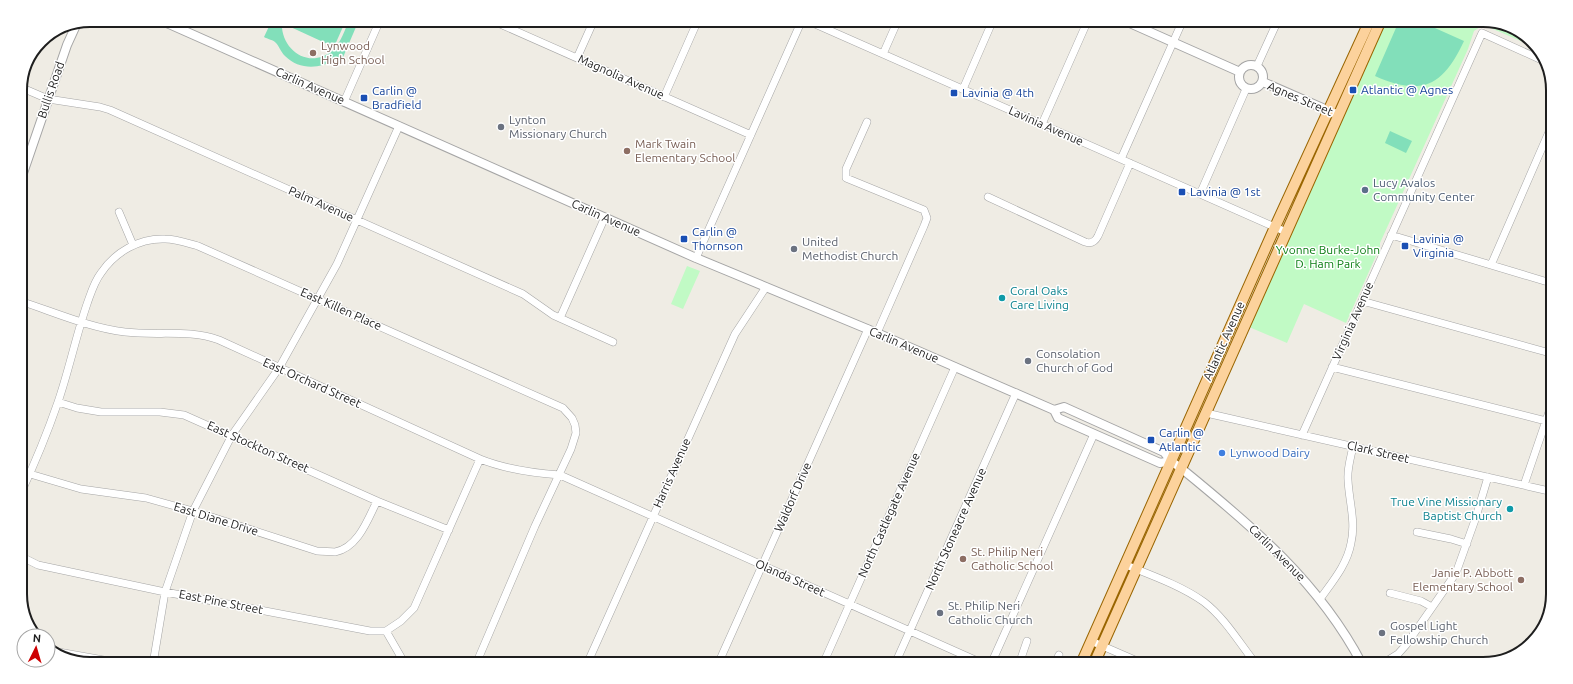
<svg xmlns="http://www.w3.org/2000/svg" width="1573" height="684" font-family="Ubuntu,sans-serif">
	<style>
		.park { fill: #c1fac5 }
		.pitch { fill: #82dfba }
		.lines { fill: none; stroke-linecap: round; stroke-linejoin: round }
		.minor-casing { stroke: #a5a5a5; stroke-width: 8 }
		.tertiary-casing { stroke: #a5a5a5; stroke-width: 10 }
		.primary-casing { stroke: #996500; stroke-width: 12 }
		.minor { stroke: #fff; stroke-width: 7 }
		.tertiary { stroke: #fff; stroke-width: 8 }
		.primary { stroke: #fcd29c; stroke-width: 10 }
		.education-dot { fill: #8d6e63; stroke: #fff; stroke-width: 1.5 }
		.transit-dot { fill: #1a4fb4; stroke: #fff; stroke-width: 1.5 }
		.worship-dot { fill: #6b7280; stroke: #fff; stroke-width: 1.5 }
		.service-dot { fill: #5c6f8a; stroke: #fff; stroke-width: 1.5 }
		.culture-dot { fill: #0f9aa8; stroke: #fff; stroke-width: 1.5 }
		.shop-dot { fill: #3f7fe0; stroke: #fff; stroke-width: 1.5 }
		.labels { text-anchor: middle; stroke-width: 3; stroke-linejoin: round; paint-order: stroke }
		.education-label { font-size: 12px; fill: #785e54; stroke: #fff; text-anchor: start }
		.street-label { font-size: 12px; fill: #1e1e1e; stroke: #fff }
		.transit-label { font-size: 12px; fill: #164399; stroke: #fff; text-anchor: start }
		.worship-label { font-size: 12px; fill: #5b616d; stroke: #fff; text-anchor: start }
		.service-label { font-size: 12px; fill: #4e5e75; stroke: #fff; text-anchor: start }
		.park-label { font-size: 12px; fill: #0b7e13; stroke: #fff }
		.culture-label { font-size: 12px; fill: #0d838f; stroke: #fff; text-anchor: start }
		.shop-label { font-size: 12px; fill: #366cbe; stroke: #fff; text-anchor: start }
		.rim { fill: none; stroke: #1e1e1e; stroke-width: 2 }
	</style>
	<rect width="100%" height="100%" fill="#efece4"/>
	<path class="park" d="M 1386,20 L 1483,20 L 1510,25 L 1537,48 L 1486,26 L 1480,27 L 1474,31 L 1468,49 L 1380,243 L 1380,247 L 1346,323 L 1304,304 L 1287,343 L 1249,327 Z
		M 687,266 L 700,271 L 683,309 L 671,304 Z"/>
	<path class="pitch" d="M 272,20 L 282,20 C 279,49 309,71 333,50 C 341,42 345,30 349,20 L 359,20 L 341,62 L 335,60 C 319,69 299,70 285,56 C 281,52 279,46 276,43 C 274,40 267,39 264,37 Z
		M 285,20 L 346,20 L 334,47 L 284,24 Z
		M 1403,20 L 1417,20 L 1464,41 C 1443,86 1422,97 1375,76 L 1399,21 Z
		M 1390,131 L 1412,141 L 1406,153 L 1385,143 Z"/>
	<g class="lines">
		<g class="minor-casing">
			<path id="minor" d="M 491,20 L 751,135
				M 806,20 L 1286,232
				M 883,54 L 898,20
				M 577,58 L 594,20
				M 1257,66 L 1278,20
				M 20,87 L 48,99 L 100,107 L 110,110 L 523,294 L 553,315 L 613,342
				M 963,89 L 993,20
				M 664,97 L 698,20
				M 344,102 L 380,20
				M 867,122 L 846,169 L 846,178 L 924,210 L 927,218 L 924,226 L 877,333
				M 1042,124 L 1088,20
				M 1121,159 L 1183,20
				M 1200,194 L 1246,89
				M 988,197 L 1085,242 C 1091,244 1095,242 1098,236 L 1130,163
				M 119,212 L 133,245
				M 1391,235 L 1551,283
				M 696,258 L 802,20
				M 1491,265 L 1552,125
				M 20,301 C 54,312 90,328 125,332 C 157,336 189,329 219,340 L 480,459 C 505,469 532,473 560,475 L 984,664
				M 1362,301 L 1550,353
				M 560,318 L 605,217
				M 1332,367 L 1546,421
				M 58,402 L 77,408 L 101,412 L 160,412 L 184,415 L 377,501 L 449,530
				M 1206,413 L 1549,491
				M 1302,435 L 1482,33 L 1544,61
				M 30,474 L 81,489 L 146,498 L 193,511 L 317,551 C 323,551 330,552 335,552 C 358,548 368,519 377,501
				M 1524,485 L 1550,409
				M 20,495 C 34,465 47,434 58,402 C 69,370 76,336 87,304 C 91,293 94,282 101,273 C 115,252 139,238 165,239 C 176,239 187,243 198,246 L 563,408 L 572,418 L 575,425 L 576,433 L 571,449 L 535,526 L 476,664
				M 1417,532 L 1451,539 L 1467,544
				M 20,556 L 38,565 L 165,592 L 370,631 L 386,631 L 405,664
				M 1126,565 C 1151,575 1182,586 1204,602 C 1225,618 1240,644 1256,664
				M 1390,593 L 1421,601 L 1432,607
				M 1320,599 C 1332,582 1347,565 1351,543 C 1356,522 1349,501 1348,480 C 1347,468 1351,457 1353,446
				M 386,631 L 401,621 L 414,608 L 480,459
				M 1091,641 L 1144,664
				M 53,651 L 126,664
				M 153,664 L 165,592 L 193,511 L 232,435 L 279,368 L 337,264 L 399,126
				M 587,664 L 735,334 L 766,287
				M 718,664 L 868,329
				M 823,664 L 955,367
				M 895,664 L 1016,393
				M 991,664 L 1094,434
				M 1019,664 L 1027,641
				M 1054,664 L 1059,655
				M 1382,664 L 1398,654 L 1406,645 L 1456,573 L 1475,520 L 1488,477"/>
		</g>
		<g class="tertiary-casing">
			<path id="tertiary" d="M 160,20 L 696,258 L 877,333 L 1054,410 L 1058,418 L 1160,463 L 1171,461
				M 1123,20 L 1240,72
				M1239 77a12 12 0 1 1 24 0a12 12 0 1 1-24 0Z
				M 1263,82 L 1334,113
				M 20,182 L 67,45 L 77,23
				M 1054,410 L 1064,407 L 1164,452 L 1171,461 L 1182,469 C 1252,526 1319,582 1362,664"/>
		</g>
		<g class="primary-casing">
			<path id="primary" d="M 1081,664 L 1275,227 L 1370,20
				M 1094,664 L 1381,20"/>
		</g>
		<use href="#minor" class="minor"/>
		<use href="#tertiary" class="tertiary"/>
		<use href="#primary" class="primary"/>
	</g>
	<g class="education-dot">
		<circle cx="313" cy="53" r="4"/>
		<circle cx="627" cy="151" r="4"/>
		<circle cx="963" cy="559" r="4"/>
		<circle cx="1521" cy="580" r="4"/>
	</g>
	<g class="transit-dot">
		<rect x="1349" y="86" width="8" height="8" rx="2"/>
		<rect x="950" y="89" width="8" height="8" rx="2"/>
		<rect x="360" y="94" width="8" height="8" rx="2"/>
		<rect x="1178" y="188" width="8" height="8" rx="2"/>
		<rect x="680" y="235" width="8" height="8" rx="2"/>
		<rect x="1401" y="242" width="8" height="8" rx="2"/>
		<rect x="1147" y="436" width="8" height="8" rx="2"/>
	</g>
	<g class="worship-dot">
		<circle cx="501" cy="127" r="4"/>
		<circle cx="794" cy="249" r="4"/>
		<circle cx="1028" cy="361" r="4"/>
		<circle cx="940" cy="613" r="4"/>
		<circle cx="1382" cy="633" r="4"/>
	</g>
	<circle class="service-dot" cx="1365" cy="190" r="4"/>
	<g class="culture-dot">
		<circle cx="1002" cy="298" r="4"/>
		<circle cx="1510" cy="509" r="4"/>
	</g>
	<circle class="shop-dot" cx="1222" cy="453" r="4"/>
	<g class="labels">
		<g class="education-label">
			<text x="321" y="50">Lynwood<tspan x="321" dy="14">High School</tspan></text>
			<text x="635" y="148">Mark Twain<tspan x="635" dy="14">Elementary School</tspan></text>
			<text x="971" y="556">St. Philip Neri<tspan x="971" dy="14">Catholic School</tspan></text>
			<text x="1513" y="577" text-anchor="end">Janie P. Abbott<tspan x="1513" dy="14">Elementary School</tspan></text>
		</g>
		<g class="street-label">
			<text transform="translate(621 77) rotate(24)" y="4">Magnolia Avenue</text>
			<text transform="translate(310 86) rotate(24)" y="4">Carlin Avenue</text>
			<text transform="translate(51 90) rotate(-71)" y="4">Bullis Road</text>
			<text transform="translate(1300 99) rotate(23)" y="4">Agnes Street</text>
			<text transform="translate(1046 126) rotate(24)" y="4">Lavinia Avenue</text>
			<text transform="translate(321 204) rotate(24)" y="4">Palm Avenue</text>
			<text transform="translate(606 218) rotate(24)" y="4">Carlin Avenue</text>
			<text transform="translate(341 309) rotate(24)" y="4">East Killen Place</text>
			<text transform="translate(1353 321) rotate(-66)" y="4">Virginia Avenue</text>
			<text transform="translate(1224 341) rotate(-66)" y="4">Atlantic Avenue</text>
			<text transform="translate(904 345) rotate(23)" y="4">Carlin Avenue</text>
			<text transform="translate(312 383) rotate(24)" y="4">East Orchard Street</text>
			<text transform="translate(258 447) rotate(24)" y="4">East Stockton Street</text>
			<text transform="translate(1378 452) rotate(13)" y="4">Clark Street</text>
			<text transform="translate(672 473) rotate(-66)" y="4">Harris Avenue</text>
			<text transform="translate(793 497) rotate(-66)" y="4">Waldorf Drive</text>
			<text transform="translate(889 515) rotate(-66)" y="4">North Castlegate Avenue</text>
			<text transform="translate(216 519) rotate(17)" y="4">East Diane Drive</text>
			<text transform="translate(956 529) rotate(-66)" y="4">North Stoneacre Avenue</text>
			<text transform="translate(1277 553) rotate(45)" y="4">Carlin Avenue</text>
			<text transform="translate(790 578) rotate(24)" y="4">Olanda Street</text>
			<text transform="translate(221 602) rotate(11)" y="4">East Pine Street</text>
		</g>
		<g class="transit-label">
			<text x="1361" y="94">Atlantic @ Agnes</text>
			<text x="372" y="95">Carlin @<tspan x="372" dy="14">Bradfield</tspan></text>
			<text x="962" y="97">Lavinia @ 4th</text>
			<text x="1190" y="196">Lavinia @ 1st</text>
			<text x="692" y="236">Carlin @<tspan x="692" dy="14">Thornson</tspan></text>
			<text x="1413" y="243">Lavinia @<tspan x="1413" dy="14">Virginia</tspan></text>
			<text x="1159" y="437">Carlin @<tspan x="1159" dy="14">Atlantic</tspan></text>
		</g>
		<g class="worship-label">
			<text x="509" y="124">Lynton<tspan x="509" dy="14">Missionary Church</tspan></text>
			<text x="802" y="246">United<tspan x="802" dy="14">Methodist Church</tspan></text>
			<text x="1036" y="358">Consolation<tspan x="1036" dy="14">Church of God</tspan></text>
			<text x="948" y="610">St. Philip Neri<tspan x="948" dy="14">Catholic Church</tspan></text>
			<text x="1390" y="630">Gospel Light<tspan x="1390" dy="14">Fellowship Church</tspan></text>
		</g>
		<g class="service-label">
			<text x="1373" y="187">Lucy Avalos<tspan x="1373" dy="14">Community Center</tspan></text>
		</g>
		<g class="park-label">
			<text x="1328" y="254">Yvonne Burke-John<tspan x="1328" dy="14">D. Ham Park</tspan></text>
		</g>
		<g class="culture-label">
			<text x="1010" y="295">Coral Oaks<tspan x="1010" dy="14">Care Living</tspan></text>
			<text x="1502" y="506" text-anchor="end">True Vine Missionary<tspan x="1502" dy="14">Baptist Church</tspan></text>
		</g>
		<g class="shop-label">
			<text x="1230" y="457">Lynwood Dairy</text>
		</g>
	</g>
	<path d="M0 0H1573V684H0ZM90 27H1483A63 63 0 0 1 1546 90V594A63 63 0 0 1 1483 657H90A63 63 0 0 1 27 594V90A63 63 0 0 1 90 27Z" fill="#fff" fill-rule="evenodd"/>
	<path class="rim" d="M90 27H1483A63 63 0 0 1 1546 90V594A63 63 0 0 1 1483 657H90A63 63 0 0 1 27 594V90A63 63 0 0 1 90 27Z"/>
	<g transform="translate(36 648) rotate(5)"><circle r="19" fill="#ffffff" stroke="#a5a5a5"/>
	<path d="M0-3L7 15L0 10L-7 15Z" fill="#cd0002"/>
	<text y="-6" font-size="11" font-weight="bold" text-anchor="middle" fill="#1e1e1e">N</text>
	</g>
</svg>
